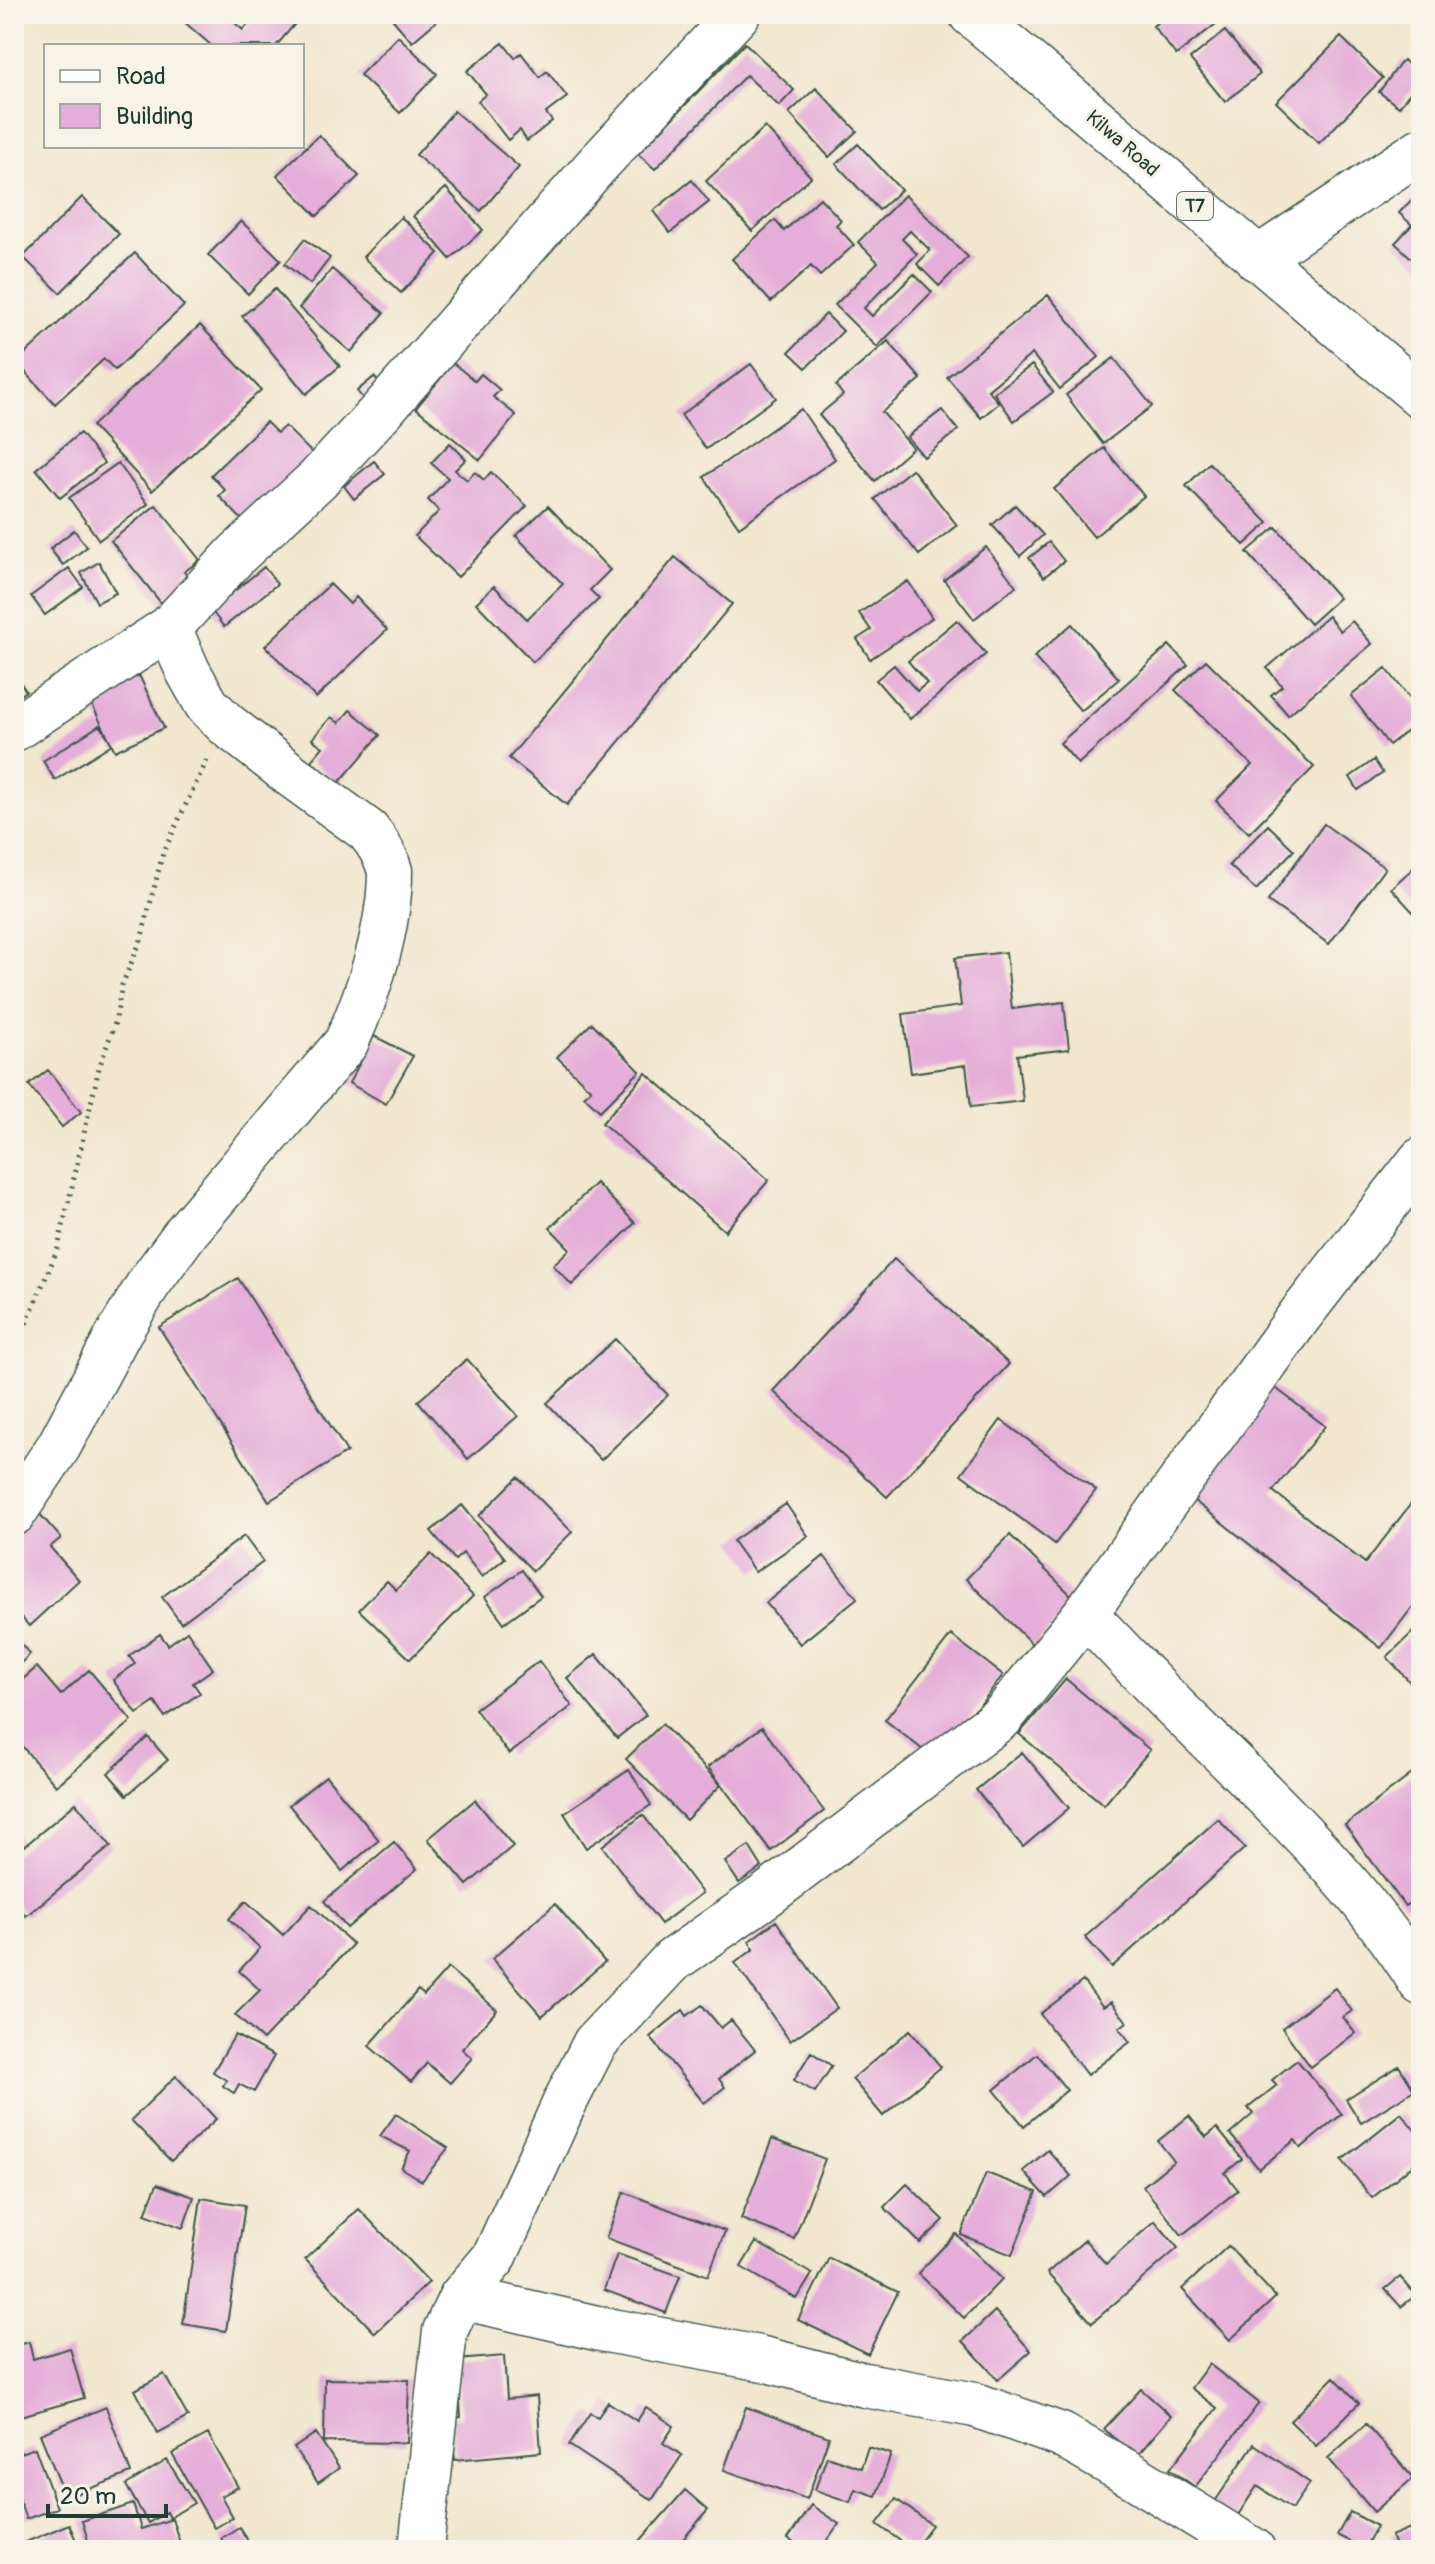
<svg xmlns="http://www.w3.org/2000/svg" width="1435" height="2564" font-family="Pangolin,sans-serif">
	<style>
		.building { fill: #e5add9 }
		.lines { fill: none; stroke-linecap: round; stroke-linejoin: round }
		.minor-casing { stroke: #3e564b; stroke-width: 47 }
		.highway-casing { stroke: #3e564b; stroke-width: 47 }
		.path { stroke: #3e564b; stroke-width: 5; stroke-dasharray: 2 6; stroke-linecap: butt }
		.minor { stroke: #fff; stroke-width: 44 }
		.highway { stroke: #fff; stroke-width: 44 }
		.labels { text-anchor: middle; stroke-width: 6; stroke-linejoin: round; paint-order: stroke }
		.shield { fill: #f7f3e8; stroke: #60746a; stroke-width: 2 }
		.shield-label { font-size: 18px; font-weight: bold; fill: #1f3d34 }
		.street-label { font-size: 20px; fill: #1f3d34; stroke: #f7f3e8 }
	</style>
	<rect width="100%" height="100%" fill="#f7f3e8"/>
	<filter id="ink" filterUnits="userSpaceOnUse"><feTurbulence type="fractalNoise" baseFrequency=".0125" numOctaves="2"/><feDisplacementMap in="SourceGraphic" scale="16" xChannelSelector="R" yChannelSelector="G"/><feConvolveMatrix kernelMatrix="1 2 1 2 8 2 1 2 1" color-interpolation-filters="sRGB"/></filter>
	<filter id="wash" filterUnits="userSpaceOnUse"><feTurbulence type="fractalNoise" baseFrequency=".006" numOctaves="4" result="noise"/><feDisplacementMap in="SourceGraphic" scale="32" xChannelSelector="R" yChannelSelector="G"/><feGaussianBlur stdDeviation="1.8" result="paint"/><feColorMatrix in="noise" values="0 0 0 0 0 0 0 0 0 0 0 0 0 0 0 0 0 1.4 0 .05"/><feComposite in="paint" operator="in"/></filter>
	<g filter="url(#wash)">
		<rect width="100%" height="100%" fill="#f1e7cf"/>
		<g id="blocks">
			<path class="building" d="M 175,14 L 225,14 L 243,30 L 258,14 L 296,14 L 300,18 L 276,46 L 212,46 Z
				M 388,14 L 445,14 L 412,42 Z
				M 1168,14 L 1216,14 L 1221,20 L 1176,55 L 1153,26 Z
				M 1225,31 L 1260,74 L 1225,102 L 1190,59 Z
				M 398,36 L 437,74 L 400,113 L 360,75 Z
				M 1341,37 L 1383,78 L 1319,143 L 1276,102 Z
				M 503,43 L 515,58 L 521,53 L 540,77 L 547,71 L 567,97 L 546,113 L 552,121 L 527,141 L 520,130 L 508,140 L 478,101 L 486,94 L 467,71 Z
				M 745,43 L 794,90 L 779,106 L 746,75 L 655,169 L 638,154 Z
				M 1403,60 L 1421,74 L 1421,78 L 1399,107 L 1379,92 Z
				M 816,88 L 857,131 L 829,157 L 789,113 Z
				M 454,111 L 519,167 L 481,211 L 416,155 Z
				M 765,127 L 811,177 L 752,231 L 706,181 Z
				M 319,135 L 359,176 L 317,216 L 277,175 Z
				M 858,144 L 901,190 L 879,210 L 836,164 Z
				M 692,180 L 709,202 L 670,233 L 653,211 Z
				M 446,188 L 483,230 L 450,259 L 413,216 Z
				M 1421,190 L 1421,267 L 1395,243 L 1412,225 L 1399,213 Z
				M 905,195 L 968,257 L 939,286 L 917,264 L 930,250 L 910,231 L 902,239 L 917,254 L 864,308 L 872,316 L 914,274 L 932,292 L 877,347 L 835,305 L 878,262 L 858,242 Z
				M 82,197 L 119,234 L 60,293 L 23,257 Z
				M 820,198 L 841,220 L 836,225 L 854,245 L 820,276 L 811,266 L 771,302 L 732,259 L 775,220 L 784,231 Z
				M 401,217 L 439,253 L 401,293 L 363,257 Z
				M 241,221 L 281,260 L 248,294 L 208,255 Z
				M 305,239 L 330,258 L 310,284 L 285,264 Z
				M 135,253 L 184,306 L 115,370 L 104,359 L 55,404 L 16,362 Z
				M 332,269 L 384,313 L 351,352 L 299,308 Z
				M 275,289 L 340,366 L 306,394 L 242,316 Z
				M 1048,295 L 1099,357 L 1060,389 L 1032,354 L 988,390 L 999,403 L 981,418 L 947,377 Z
				M 826,314 L 843,331 L 806,368 L 789,352 Z
				M 200,325 L 261,390 L 152,491 L 92,426 Z
				M 888,341 L 921,379 L 882,412 L 913,448 L 875,481 L 819,415 L 843,395 L 836,386 Z
				M 1114,358 L 1152,406 L 1103,444 L 1066,395 Z
				M 453,363 L 475,381 L 481,374 L 500,390 L 493,397 L 516,415 L 480,460 L 416,408 Z
				M 751,364 L 776,398 L 706,449 L 681,415 Z
				M 1032,365 L 1053,392 L 1014,421 L 994,393 Z
				M 374,377 L 390,396 L 372,410 L 357,391 Z
				M 801,409 L 835,459 L 739,527 L 704,477 Z
				M 942,410 L 958,430 L 924,457 L 907,437 Z
				M 266,422 L 277,433 L 285,426 L 315,456 L 246,524 L 219,496 L 225,490 L 211,475 Z
				M 80,433 L 104,463 L 60,498 L 36,469 Z
				M 450,443 L 466,459 L 455,470 L 467,480 L 475,472 L 484,480 L 491,472 L 527,506 L 458,577 L 415,536 L 439,511 L 428,500 L 448,478 L 431,463 Z
				M 1104,448 L 1144,496 L 1094,537 L 1054,489 Z
				M 374,461 L 385,474 L 354,499 L 344,486 Z
				M 118,463 L 148,504 L 99,540 L 69,498 Z
				M 1209,463 L 1268,523 L 1244,545 L 1186,486 Z
				M 912,469 L 957,525 L 919,555 L 875,499 Z
				M 156,505 L 200,560 L 184,572 L 190,580 L 161,603 L 111,541 Z
				M 1015,505 L 1043,535 L 1020,556 L 992,525 Z
				M 548,506 L 610,570 L 590,590 L 599,599 L 533,662 L 476,603 L 494,586 L 527,619 L 563,584 L 516,536 Z
				M 1276,527 L 1339,598 L 1310,624 L 1247,552 Z
				M 74,530 L 87,547 L 63,565 L 50,549 Z
				M 1049,542 L 1064,561 L 1044,577 L 1029,558 Z
				M 986,547 L 1016,586 L 974,619 L 944,580 Z
				M 675,557 L 732,604 L 567,805 L 509,758 Z
				M 99,562 L 116,593 L 97,603 L 81,573 Z
				M 264,567 L 277,584 L 224,627 L 211,610 Z
				M 69,568 L 83,587 L 45,615 L 31,596 Z
				M 908,581 L 932,618 L 870,659 L 857,639 L 871,630 L 859,613 Z
				M 330,584 L 350,604 L 356,597 L 387,630 L 316,698 L 265,646 Z
				M 1328,616 L 1340,631 L 1352,621 L 1372,644 L 1288,715 L 1271,695 L 1282,686 L 1267,668 Z
				M 957,620 L 986,654 L 910,719 L 876,680 L 894,665 L 917,691 L 927,683 L 908,661 Z
				M 1072,624 L 1119,679 L 1081,711 L 1034,657 Z
				M 1169,645 L 1188,665 L 1078,764 L 1060,743 Z
				M 1206,660 L 1314,767 L 1249,833 L 1216,801 L 1252,765 L 1175,690 Z
				M 1386,668 L 1421,713 L 1421,720 L 1389,745 L 1351,696 Z
				M 14,673 L 26,691 L 14,699 Z
				M 139,675 L 164,728 L 115,751 L 91,703 Z
				M 350,710 L 380,735 L 338,784 L 311,761 L 323,747 L 312,739 L 331,717 L 339,723 Z
				M 100,725 L 112,744 L 55,780 L 43,761 Z
				M 1374,760 L 1383,773 L 1358,790 L 1350,777 Z
				M 1324,824 L 1385,868 L 1329,944 L 1268,901 Z
				M 1268,825 L 1294,850 L 1256,890 L 1229,865 Z
				M 1421,861 L 1421,921 L 1391,888 Z
				M 1006,952 L 1012,1009 L 1064,1002 L 1069,1049 L 1017,1055 L 1023,1101 L 971,1107 L 966,1065 L 911,1073 L 903,1014 L 961,1006 L 955,958 Z
				M 592,1023 L 640,1071 L 600,1111 L 584,1096 L 591,1090 L 557,1057 Z
				M 374,1036 L 413,1056 L 386,1104 L 349,1083 Z
				M 48,1070 L 81,1112 L 62,1127 L 29,1085 Z
				M 646,1073 L 769,1180 L 725,1231 L 602,1123 Z
				M 596,1183 L 635,1223 L 572,1285 L 553,1265 L 570,1249 L 550,1228 Z
				M 894,1259 L 1009,1364 L 887,1497 L 773,1391 Z
				M 238,1278 L 347,1452 L 269,1501 L 159,1327 Z
				M 615,1339 L 668,1395 L 601,1460 L 547,1403 Z
				M 467,1359 L 518,1416 L 468,1459 L 418,1401 Z
				M 1273,1386 L 1325,1426 L 1273,1491 L 1365,1563 L 1421,1491 L 1421,1596 L 1381,1648 L 1187,1495 Z
				M 1001,1420 L 1096,1490 L 1055,1544 L 961,1474 Z
				M 518,1477 L 572,1532 L 533,1571 L 479,1516 Z
				M 786,1504 L 808,1536 L 755,1572 L 733,1541 Z
				M 462,1505 L 505,1558 L 482,1577 L 463,1553 L 455,1560 L 431,1531 Z
				M 38,1512 L 61,1538 L 50,1547 L 79,1580 L 29,1626 L 14,1609 L 14,1534 Z
				M 1010,1535 L 1077,1601 L 1034,1646 L 966,1579 Z
				M 244,1536 L 263,1562 L 181,1623 L 162,1597 Z
				M 431,1554 L 473,1596 L 410,1659 L 359,1610 L 387,1581 L 396,1590 Z
				M 824,1556 L 857,1598 L 800,1644 L 766,1603 Z
				M 522,1570 L 541,1596 L 504,1623 L 485,1597 Z
				M 1421,1624 L 1421,1688 L 1418,1691 L 1387,1657 Z
				M 187,1631 L 213,1669 L 193,1683 L 200,1693 L 165,1717 L 155,1702 L 137,1714 L 113,1680 L 135,1664 L 129,1656 L 160,1634 L 168,1645 Z
				M 951,1635 L 1003,1675 L 937,1761 L 885,1720 Z
				M 14,1637 L 30,1654 L 14,1670 Z
				M 596,1654 L 646,1715 L 617,1738 L 567,1678 Z
				M 539,1661 L 572,1706 L 509,1754 L 475,1709 Z
				M 37,1667 L 61,1695 L 89,1670 L 132,1721 L 56,1786 L 14,1737 L 14,1687 Z
				M 1066,1679 L 1150,1750 L 1104,1805 L 1019,1734 Z
				M 662,1724 L 721,1785 L 686,1820 L 626,1759 Z
				M 762,1727 L 824,1811 L 771,1851 L 708,1767 Z
				M 148,1737 L 168,1760 L 127,1795 L 108,1773 Z
				M 1022,1752 L 1069,1808 L 1023,1847 L 976,1790 Z
				M 1421,1767 L 1421,1894 L 1405,1906 L 1345,1825 Z
				M 629,1770 L 651,1805 L 586,1848 L 564,1813 Z
				M 326,1776 L 379,1840 L 342,1871 L 289,1805 Z
				M 475,1800 L 513,1846 L 467,1885 L 428,1839 Z
				M 76,1803 L 111,1846 L 26,1916 L 14,1901 L 14,1855 Z
				M 643,1815 L 702,1893 L 661,1924 L 602,1846 Z
				M 1218,1819 L 1245,1848 L 1112,1967 L 1085,1937 Z
				M 14,1832 L 22,1843 L 14,1849 Z
				M 394,1842 L 417,1869 L 347,1928 L 324,1901 Z
				M 749,1846 L 762,1867 L 739,1883 L 725,1862 Z
				M 246,1901 L 283,1935 L 311,1905 L 353,1944 L 263,2040 L 235,2015 L 260,1990 L 239,1971 L 260,1948 L 229,1919 Z
				M 555,1904 L 605,1962 L 542,2016 L 492,1959 Z
				M 776,1921 L 837,2008 L 790,2041 L 735,1963 L 754,1949 L 749,1941 Z
				M 448,1968 L 497,2010 L 462,2049 L 472,2058 L 450,2083 L 427,2063 L 411,2082 L 369,2046 L 418,1990 L 424,1995 Z
				M 1083,1981 L 1103,2007 L 1111,2002 L 1127,2022 L 1119,2028 L 1130,2042 L 1087,2075 L 1040,2014 Z
				M 1335,1988 L 1352,2011 L 1343,2017 L 1355,2033 L 1311,2067 L 1282,2028 Z
				M 702,2005 L 721,2028 L 731,2020 L 755,2050 L 719,2079 L 725,2087 L 704,2103 L 650,2037 L 683,2010 L 687,2016 Z
				M 910,2030 L 941,2067 L 883,2116 L 852,2079 Z
				M 235,2035 L 274,2056 L 254,2092 L 239,2084 L 234,2093 L 223,2086 L 226,2080 L 213,2072 Z
				M 811,2052 L 832,2066 L 815,2092 L 794,2080 Z
				M 1037,2054 L 1067,2090 L 1024,2126 L 994,2090 Z
				M 1297,2060 L 1342,2114 L 1301,2148 L 1295,2140 L 1259,2169 L 1230,2134 L 1253,2114 L 1248,2108 L 1277,2085 L 1272,2080 Z
				M 1399,2066 L 1414,2090 L 1361,2123 L 1346,2099 Z
				M 176,2076 L 216,2119 L 171,2161 L 131,2120 Z
				M 1401,2113 L 1421,2138 L 1421,2158 L 1372,2198 L 1342,2160 Z
				M 396,2114 L 448,2148 L 422,2181 L 401,2168 L 410,2151 L 380,2136 Z
				M 1189,2116 L 1206,2137 L 1217,2128 L 1242,2159 L 1225,2173 L 1238,2190 L 1182,2235 L 1143,2186 L 1174,2161 L 1158,2141 Z
				M 772,2139 L 825,2159 L 794,2239 L 741,2219 Z
				M 1048,2150 L 1071,2176 L 1047,2197 L 1023,2171 Z
				M 986,2173 L 1037,2192 L 1012,2255 L 961,2235 Z
				M 157,2184 L 194,2197 L 183,2228 L 145,2214 Z
				M 907,2184 L 944,2220 L 920,2243 L 884,2207 Z
				M 624,2192 L 725,2231 L 708,2276 L 606,2238 Z
				M 201,2198 L 245,2205 L 226,2331 L 183,2324 Z
				M 359,2209 L 429,2282 L 375,2333 L 305,2259 Z
				M 1155,2221 L 1178,2248 L 1092,2323 L 1047,2273 L 1085,2240 L 1106,2264 Z
				M 956,2234 L 1002,2279 L 964,2318 L 918,2273 Z
				M 756,2242 L 812,2274 L 797,2299 L 741,2267 Z
				M 1228,2246 L 1276,2297 L 1230,2340 L 1182,2289 Z
				M 617,2254 L 680,2276 L 666,2313 L 604,2290 Z
				M 829,2258 L 898,2292 L 868,2354 L 798,2320 Z
				M 1400,2277 L 1416,2295 L 1401,2307 L 1385,2289 Z
				M 995,2311 L 1031,2351 L 998,2380 L 963,2341 Z
				M 29,2342 L 33,2359 L 70,2348 L 84,2398 L 14,2418 L 14,2346 Z
				M 504,2356 L 507,2399 L 537,2396 L 541,2452 L 455,2460 L 451,2418 L 461,2417 L 457,2360 Z
				M 1209,2364 L 1259,2403 L 1195,2487 L 1170,2469 L 1217,2408 L 1191,2388 Z
				M 164,2374 L 188,2417 L 158,2433 L 135,2390 Z
				M 1334,2377 L 1359,2403 L 1316,2446 L 1290,2421 Z
				M 325,2379 L 409,2380 L 407,2443 L 324,2442 Z
				M 1141,2389 L 1171,2416 L 1136,2457 L 1104,2429 Z
				M 608,2402 L 637,2421 L 646,2407 L 674,2426 L 663,2443 L 682,2455 L 652,2500 L 569,2445 L 590,2413 L 598,2417 Z
				M 106,2407 L 131,2473 L 66,2498 L 40,2434 Z
				M 746,2407 L 829,2437 L 807,2499 L 724,2470 Z
				M 1366,2424 L 1413,2478 L 1374,2512 L 1328,2458 Z
				M 316,2433 L 339,2468 L 318,2483 L 294,2448 Z
				M 208,2434 L 238,2487 L 221,2496 L 233,2517 L 214,2528 L 172,2454 Z
				M 1254,2444 L 1310,2483 L 1292,2509 L 1257,2486 L 1234,2521 L 1212,2506 Z
				M 868,2447 L 891,2454 L 876,2496 L 855,2489 L 850,2502 L 815,2490 L 827,2456 L 861,2468 Z
				M 35,2448 L 57,2508 L 26,2519 L 14,2485 L 14,2455 Z
				M 167,2460 L 194,2503 L 169,2518 L 166,2512 L 148,2523 L 126,2485 Z
				M 685,2490 L 708,2510 L 674,2550 L 632,2550 Z
				M 896,2499 L 932,2525 L 913,2550 L 877,2524 Z
				M 133,2504 L 141,2529 L 172,2519 L 181,2546 L 168,2550 L 91,2550 L 82,2521 Z
				M 811,2505 L 839,2524 L 821,2550 L 804,2550 L 788,2539 Z
				M 1350,2512 L 1377,2526 L 1364,2549 L 1337,2535 Z
				M 69,2524 L 80,2550 L 14,2550 L 14,2547 Z
				M 1415,2526 L 1421,2541 L 1421,2550 L 1397,2550 L 1391,2536 Z
				M 239,2527 L 254,2550 L 228,2550 L 221,2538 Z"/>
		</g>
	</g>
	<g filter="url(#ink)">
		<use href="#blocks" fill-opacity="0" stroke="#3e564b" stroke-width="2"/>
		<g class="lines">
			<g class="minor-casing">
				<path id="minor" d="M 1257,259 L 1421,150
					M 14,729 L 169,628 L 237,554 L 318,479 L 384,408 L 596,166 L 738,14
					M 14,1513 L 59,1446 L 119,1333 L 149,1283 L 187,1231 L 346,1043 C 369,993 390,926 390,871 C 386,855 378,843 368,831 L 291,775 L 226,724 L 207,705 L 188,671 L 169,628
					M 1085,1614 C 1115,1644 1144,1676 1174,1706 C 1263,1793 1355,1877 1421,1983
					M 461,2297 L 601,2329 L 759,2358 L 865,2385 L 975,2405 L 1061,2435 L 1135,2477 L 1253,2550
					M 423,2550 L 422,2539 L 445,2331 L 461,2297 L 494,2258 L 565,2102 L 595,2043 L 673,1960 L 768,1894 L 1002,1717 L 1085,1614 L 1298,1318 L 1421,1160"/>
			</g>
			<g class="highway-casing">
				<path id="highway" d="M 971,14 C 1122,140 1270,270 1421,396"/>
			</g>
			<path class="path" d="M 14,1353 L 58,1248 L 99,1068 L 115,1023 L 122,985 L 141,940 L 163,853 L 207,760"/>
			<use href="#minor" class="minor"/>
			<use href="#highway" class="highway"/>
		</g>
	</g>
	<g class="labels">
		<rect class="shield" x="1177" y="192" width="36" height="28" rx="6"/>
		<g class="shield-label">
			<text x="1195" y="212">T7</text>
		</g>
		<g class="street-label">
			<text transform="translate(1123 143) rotate(41)" y="7">Kilwa Road</text>
		</g>
	</g>
	<rect width="1435" height="2564" fill="none" stroke="#f7f3e8" stroke-width="48"/>
	<rect x="44" y="44" width="260" height="104" fill="#f7f3e8" stroke="#a1aaa0" stroke-width="2"/>
	<rect x="60" y="70" width="40" height="12" fill="#ffffff" stroke="#a1aaa0" stroke-width="2"/>
	<text x="116" y="84" font-size="24" fill="#1f3d34">Road</text>
	<rect x="60" y="104" width="40" height="24" fill="#e5add9" stroke="#a1aaa0" stroke-width="2"/>
	<text x="116" y="124" font-size="24" fill="#1f3d34">Building</text>
	<path d="M48 2504v12h118v-12" fill="none" stroke="#1f3d34" stroke-width="4"/>
	<text x="60" y="2504" font-size="24" fill="#1f3d34" stroke="#f7f3e8" stroke-width="6" paint-order="stroke">20 m</text>
</svg>
